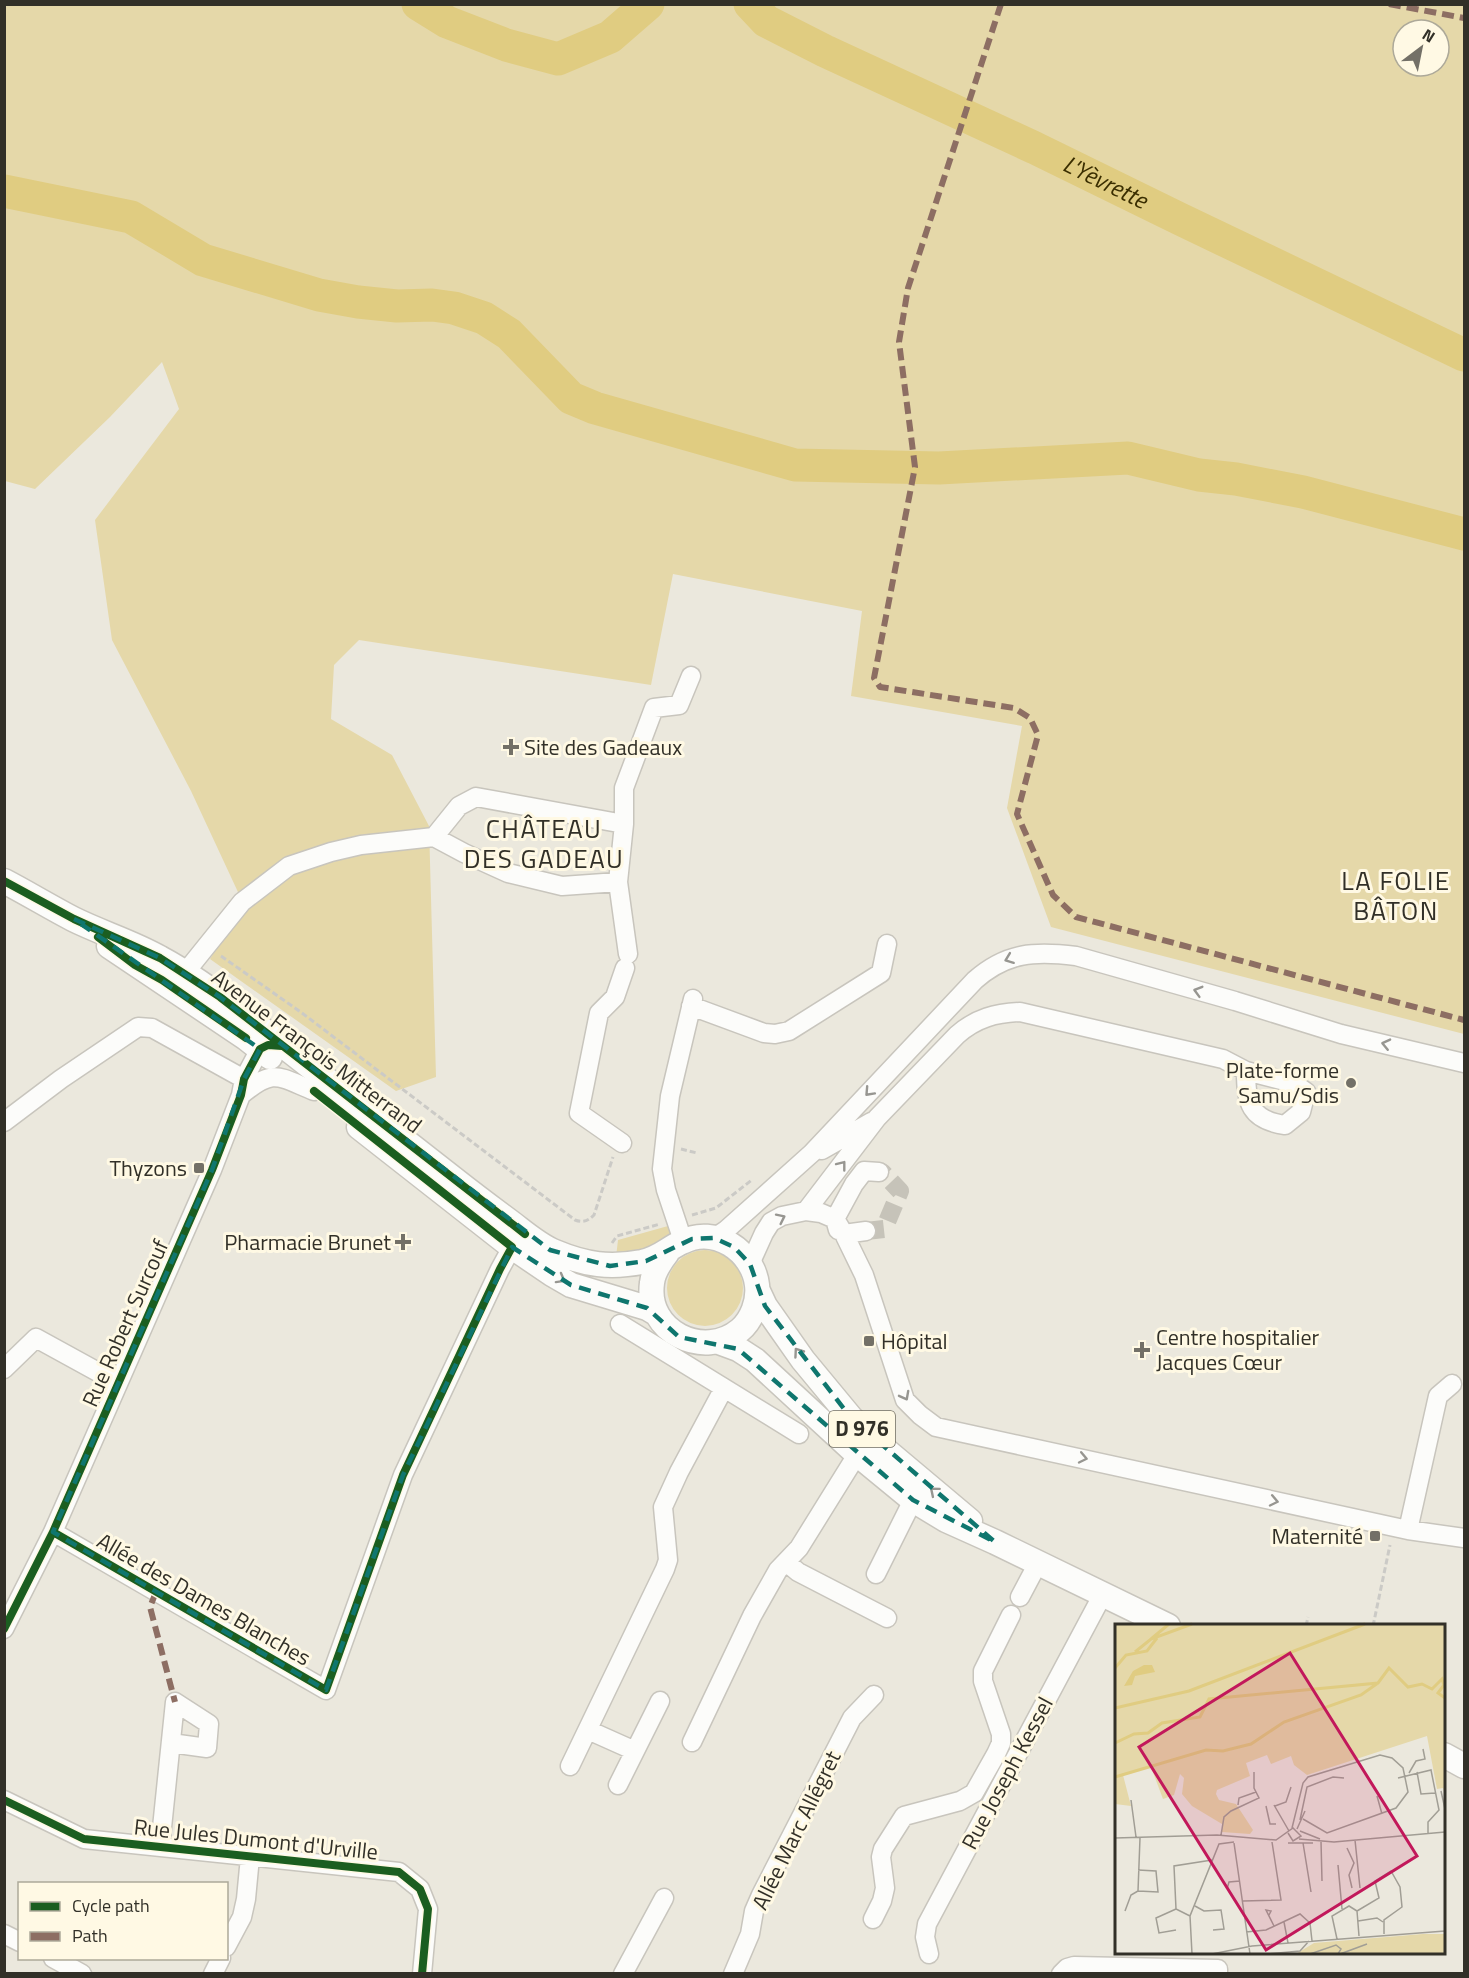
<svg xmlns="http://www.w3.org/2000/svg" width="1469" height="1978" font-family="'Titillium Web',sans-serif">
	<style>
		.green { fill: #e5d8a9; fill-rule: evenodd }
		.lines { fill: none; stroke-linecap: round; stroke-linejoin: round }
		.river { stroke: #e0cc81; stroke-width: 33 }
		.minor-tunnel { stroke: #c6c3b9; stroke-width: 18; stroke-dasharray: 18 9; stroke-linecap: butt }
		.minor-casing { stroke: #c8c5bd; stroke-width: 21 }
		.major-casing { stroke: #c8c5bd; stroke-width: 27 }
		.path { stroke: #cbcac6; stroke-width: 3; stroke-dasharray: 6 3; stroke-linecap: butt }
		.minor { stroke: #fcfcfa; stroke-width: 18 }
		.major { stroke: #fcfcfa; stroke-width: 24 }
		.quiet { stroke: #8d6e63; stroke-width: 6; stroke-dasharray: 12 6; stroke-linecap: butt }
		.cycleway-casing { stroke: #fff9e4; stroke-width: 11 }
		.cycleway { stroke: #1b5e20; stroke-width: 8 }
		.oneway { stroke: #979691 }
		.marked { fill: none; stroke: #0f766e; stroke-width: 4.5; stroke-dasharray: 12 8; stroke-linejoin: round }
		.poi-dot { fill: #737067; stroke: #fff9e4; stroke-width: 2 }
		.labels { text-anchor: middle; stroke-width: 6; stroke-linejoin: round; paint-order: stroke }
		.shield { fill: #fff9e4; stroke: #706c60; stroke-width: 1.5 }
		.shield-label { font-size: 21px; font-weight: bold; fill: #323028 }
		.poi-label { font-size: 22px; fill: #323028; stroke: #fff9e4; text-anchor: end }
		.street-label { font-size: 22px; fill: #323028; stroke: #fff9e4 }
		.water-label { font-size: 24px; font-style: italic; fill: #3a2e00; stroke: #fff9e4 }
		.quarter-label { font-size: 26px; letter-spacing: 1.5px; fill: #323028; stroke: #fff9e4 }
		.inset-river { fill: none; stroke: #e0cc81; stroke-width: 3 }
		.inset-road { fill: none; stroke: #a19e95; stroke-width: 1.5 }
		.view { fill: #c2185b; fill-opacity: 0.15; stroke: #c2185b; stroke-width: 3 }
		.inset-edge { fill: none; stroke: #323028; stroke-width: 3 }
	</style>
	<rect width="100%" height="100%" fill="#ebe8dd"/>
	<path class="green" d="M 5,5 L 1464,5 L 1464,1034 L 1051,927 L 1007,808 L 1022,726 L 851,696 L 862,611 L 673,574 L 651,685 L 359,640 L 334,665 L 331,719 L 392,755 L 429,826 L 436,1077 L 396,1091 L 210,959 L 244,905 L 191,791 L 112,640 L 95,520 L 179,409 L 162,362 L 110,417 L 35,489 L 5,481 ZM 1403,30 L 1439,30 L 1439,66 L 1403,66 Z
		M 668,1226 L 671,1237 L 653,1249 L 616,1257 L 618,1240 Z
		M667 1288a38 38 0 1 1 76 0a38 38 0 1 1-76 0Z"/>
	<g class="lines">
		<g class="river">
			<path d="M 418,4 L 447,22 L 506,45 L 558,59 L 610,37 L 648,4"/>
			<path id="s1" d="M 750,4 L 766,21 L 825,51 L 1035,148 L 1180,219 L 1464,355"/>
			<path d="M 4,191 L 131,217 L 203,260 L 319,295 L 358,302 L 397,306 L 432,305 L 454,308 L 484,318 L 509,334 L 571,398 L 595,408 L 795,465 L 939,468 L 1128,458 L 1199,475 L 1236,479 L 1303,492 L 1464,534"/>
		</g>
		<path class="minor-tunnel" d="M 866,1231 L 884,1229 L 900,1191 L 882,1172 L 879,1172"/>
		<g class="minor-casing">
			<path id="minor" d="M 434,837 L 459,806 L 476,797 L 624,824
				M 618,882 L 628,954
				M 184,974 L 242,902 L 289,866 L 331,852 L 361,845 L 434,837 L 464,853 L 508,873 L 562,886 L 618,882 L 624,824 L 624,788 L 654,708 L 679,705 L 691,676
				M 691,1006 L 764,1033 L 775,1034 L 789,1031 L 881,973 L 887,944
				M 241,1095 C 274,1068 277,1076 314,1091
				M 4,1122 L 61,1079 L 138,1027 L 152,1028 L 244,1079
				M 622,1143 L 579,1113 L 599,1013 L 615,997 L 625,968
				M 822,1150 L 871,1122
				M 806,1211 L 877,1118 L 957,1035 C 976,1018 996,1013 1020,1012 L 1223,1059 L 1246,1071 L 1293,1083 L 1306,1092 L 1301,1112 L 1285,1125 C 1250,1120 1246,1103 1246,1071
				M 838,1230 L 835,1219 L 854,1184 L 864,1171 L 879,1172
				M 844,1234 L 866,1231
				M 714,1238 L 726,1230 L 812,1153 L 975,980 C 1007,952 1035,951 1076,956 L 1235,1001 L 1341,1034 L 1464,1063
				M 683,1241 L 666,1190 L 662,1169 L 670,1096 L 693,999
				M 750,1264 L 764,1233 L 771,1222 L 782,1216 L 806,1211 L 821,1213 L 835,1219 L 844,1234 L 864,1275 L 905,1400 L 920,1415 L 936,1427 L 1408,1530 L 1464,1538
				M 620,1324 L 799,1434
				M 4,1369 L 36,1338 L 118,1383
				M 1408,1530 L 1438,1396 L 1452,1384
				M 53,1532 L 326,1690 L 403,1475 L 500,1269 L 512,1247
				M 786,1562 L 798,1572 L 887,1618
				M 876,1574 L 913,1500
				M 1020,1597 L 1038,1563
				M 4,1629 L 53,1532 L 212,1170 L 241,1095 L 244,1079 L 260,1049 L 269,1045
				M 588,1730 L 635,1751
				M 692,1742 L 752,1616 L 778,1570 L 799,1548 L 863,1445
				M 570,1766 L 665,1569 L 668,1560 L 663,1507 L 679,1472 L 724,1388
				M 618,1785 L 660,1701
				M 4,1800 L 84,1839 L 399,1872 L 420,1889 L 428,1909 L 422,1974
				M 160,1847 L 175,1702 L 209,1724 L 207,1748 L 171,1743
				M 873,1919 L 882,1901 L 885,1888 L 881,1857 L 883,1849 L 904,1816 L 960,1801 L 974,1793 L 996,1754 L 1001,1743 L 1001,1734 L 983,1681 L 983,1671 L 1011,1615
				M 4,1934 L 20,1942
				M 226,1947 L 242,1917 L 246,1899 L 250,1857
				M 929,1954 L 925,1937 L 927,1924 L 1103,1594
				M 53,1958 L 82,1974
				M 213,1974 L 221,1958
				M 623,1974 L 664,1898
				M 733,1974 L 750,1934 L 754,1911 L 761,1895 L 852,1718 L 874,1695
				M 1061,1974 L 1067,1968 L 1074,1966 L 1218,1969 L 1218,1974"/>
		</g>
		<g class="major-casing">
			<path id="major" d="M 4,881 C 27,893 50,907 73,919 C 101,933 132,942 160,958 C 192,975 228,1002 257,1025 C 323,1077 389,1129 455,1180 C 474,1195 494,1210 513,1224 C 526,1234 540,1246 555,1252 C 586,1265 610,1268 642,1262 C 660,1258 667,1249 682,1242 C 715,1225 753,1251 757,1285 C 759,1301 752,1320 740,1330 C 704,1360 645,1332 652,1283 C 653,1272 660,1262 667,1253
				M 109,946 L 246,1038 L 270,1057
				M 359,1127 L 512,1247 L 552,1274 L 571,1285 L 647,1308 L 657,1314
				M 758,1291 L 765,1306 L 803,1360 L 851,1418 L 870,1437 L 970,1521
				M 719,1342 L 738,1349 L 755,1360 L 857,1454 L 913,1500 L 946,1520 L 995,1542 L 1168,1626
				M 1444,1755 L 1464,1766"/>
		</g>
		<path class="path" d="M 221,956 L 302,1013 L 575,1220 C 583,1223 588,1221 594,1215 L 613,1157
			M 681,1149 L 697,1153
			M 692,1215 L 716,1208 L 753,1179
			M 612,1243 L 617,1236 L 660,1224
			M 1306,1626 L 1308,1617
			M 1373,1626 L 1390,1545"/>
		<use href="#minor" class="minor"/>
		<use href="#major" class="major"/>
		<path class="quiet" d="M 1001,4 L 908,288 L 899,342 L 915,467 L 874,678 L 880,687 L 1014,708 L 1030,718 L 1038,735 L 1017,814 L 1053,895 L 1076,917 L 1464,1020
			M 1389,4 L 1464,18
			M 156,1592 L 150,1607 L 175,1702"/>
		<g class="cycleway-casing">
			<path id="cycleway" d="M 4,881 L 74,919 L 160,958 L 220,997 L 525,1234
				M 98,937 L 135,965 L 162,980 L 246,1038
				M 53,1532 L 326,1690 L 403,1475 L 500,1269 L 512,1247 L 314,1091
				M 4,1629 L 53,1532 L 212,1170 L 241,1095 L 244,1079 L 260,1049 L 268,1045 L 282,1046
				M 4,1800 L 84,1839 L 399,1872 L 420,1889 L 428,1909 L 422,1974"/>
		</g>
		<use href="#cycleway" class="cycleway"/>
	</g>
	<defs><path id="oneway-chevron" d="M-2-3.5L2.5 0L-2 3.5" fill="none" stroke-width="1.6" stroke-linecap="round" stroke-linejoin="round" transform="scale(1.5)"/></defs>
	<g class="oneway">
		<use href="#oneway-chevron" transform="translate(1009 959) rotate(159)"/>
		<use href="#oneway-chevron" transform="translate(1198 991) rotate(-164)"/>
		<use href="#oneway-chevron" transform="translate(1386 1044) rotate(-167)"/>
		<use href="#oneway-chevron" transform="translate(869 1092) rotate(133)"/>
		<use href="#oneway-chevron" transform="translate(842 1165) rotate(-52)"/>
		<use href="#oneway-chevron" transform="translate(781 1218) rotate(-26)"/>
		<use href="#oneway-chevron" transform="translate(561 1279) rotate(29)"/>
		<use href="#oneway-chevron" transform="translate(798 1352) rotate(-125)"/>
		<use href="#oneway-chevron" transform="translate(905 1396) rotate(62)"/>
		<use href="#oneway-chevron" transform="translate(1083 1458) rotate(12)"/>
		<use href="#oneway-chevron" transform="translate(934 1491) rotate(-140)"/>
		<use href="#oneway-chevron" transform="translate(1274 1501) rotate(12)"/>
	</g>
	<path class="marked" d="M 74,919 L 160,958 L 220,997 L 550,1250 L 610,1266 L 646,1261 L 692,1239 L 714,1238 L 734,1247 L 750,1264 L 765,1306 L 851,1418 L 995,1542 L 913,1500 L 738,1349 L 679,1337 L 647,1308 L 571,1285 L 512,1247 L 403,1475 L 326,1690 L 53,1532 L 212,1170 L 244,1079 L 260,1049 Z"/>
	<g class="poi-dot">
		<path d="M508 738h6v6h6v6h-6v6h-6v-6h-6v-6h6z"/>
		<circle cx="1351" cy="1083" r="6"/>
		<rect x="193" y="1162" width="12" height="12" rx="3"/>
		<path d="M400 1233h6v6h6v6h-6v6h-6v-6h-6v-6h6z"/>
		<rect x="863" y="1335" width="12" height="12" rx="3"/>
		<path d="M1139 1341h6v6h6v6h-6v6h-6v-6h-6v-6h6z"/>
		<rect x="1369" y="1530" width="12" height="12" rx="3"/>
	</g>
	<g class="labels">
		<rect class="shield" x="829" y="1411" width="66" height="36" rx="4.5"/>
		<g class="shield-label">
			<text x="862" y="1436">D 976</text>
		</g>
		<g class="poi-label">
			<text x="524" y="755" text-anchor="start">Site des Gadeaux</text>
			<text x="1339" y="1078">Plate-forme<tspan x="1339" dy="25">Samu/Sdis</tspan></text>
			<text x="187" y="1176">Thyzons</text>
			<text x="391" y="1250">Pharmacie Brunet</text>
			<text x="1156" y="1345" text-anchor="start">Centre hospitalier<tspan x="1156" dy="25">Jacques Cœur</tspan></text>
			<text x="881" y="1349" text-anchor="start">Hôpital</text>
			<text x="1363" y="1544">Maternité</text>
		</g>
		<g class="street-label">
			<text transform="translate(317 1051) rotate(37)" y="8">Avenue François Mitterrand</text>
			<text transform="translate(125 1323) rotate(-66)" y="8">Rue Robert Surcouf</text>
			<text transform="translate(204 1599) rotate(30)" y="8">Allée des Dames Blanches</text>
			<text transform="translate(1007 1773) rotate(-62)" y="8">Rue Joseph Kessel</text>
			<text transform="translate(796 1830) rotate(-64)" y="8">Allée Marc Allégret</text>
			<text transform="translate(256 1839) rotate(6)" y="8">Rue Jules Dumont d'Urville</text>
		</g>
		<g class="water-label">
			<text dy="8" stroke="none"><textPath href="#s1" startOffset="399">L'Yèvrette</textPath></text>
		</g>
		<g class="quarter-label">
			<text x="544" y="838">CHÂTEAU<tspan x="544" dy="30">DES GADEAU</tspan></text>
			<text x="1396" y="890">LA FOLIE<tspan x="1396" dy="30">BÂTON</tspan></text>
		</g>
	</g>
	<g transform="translate(1115 1624)">
		<rect width="330" height="330" fill="#ebe8dd"/>
		<path d="M 0,0 L 330,0 L 330,171 L 328,164 L 322,165 L 312,112 L 192,151 L 179,141 L 176,132 L 156,140 L 152,131 L 131,139 L 135,152 L 102,166 L 101,170 L 104,176 L 121,180 L 138,206 L 135,210 L 107,208 L 107,200 L 77,182 L 67,170 L 69,154 L 65,150 L 59,171 L 48,175 L 36,143 L 8,151 L 16,182 L 0,180 ZM 308,310 L 330,310 L 330,330 L 181,330 L 199,319 Z" fill="#e5d8a9"/>
		<path d="M 29,41 L 37,41 L 40,48 L 20,52 L 17,61 L 9,62 L 18,47 Z" fill="#e0cc81"/>
		<path class="inset-river" d="M 36,15 L 54,0M 20,28 L 36,15 L 77,0M 0,44 L 11,31 L 32,27 L 42,14M 0,84 L 74,67 L 250,0M 0,119 L 19,110 L 33,109 L 47,99 L 85,93 L 94,75 L 263,59 L 274,44 L 293,63 L 307,60 L 317,65 L 327,55 L 329,61 L 323,69 L 330,74M 0,153 L 91,126 L 108,127 L 136,120 L 169,98 L 246,71 L 263,59"/>
		<path class="inset-road" d="M 302,148 L 306,170 L 320,169M 294,149 L 301,137 L 310,135 L 308,125M 283,154 L 316,146 L 324,186 L 313,198 L 313,209M 326,167 L 330,185M 262,172 L 267,190M 16,176 L 21,213M 123,181 L 124,174 L 141,168M 159,181 L 174,207M 151,182 L 155,200 L 161,200M 160,182 L 171,178 L 176,163M 185,196 L 192,163 L 218,153 L 229,154M 177,204 L 188,159 L 193,153 L 265,131 L 277,134 L 288,144 L 293,168 L 281,184 L 212,209 L 188,195M 182,205 L 190,187M 185,207 L 205,215M 106,211 L 109,193 L 116,187 L 144,174 L 139,164 L 139,148M 0,214 L 102,211 L 161,216 L 178,204 L 186,212 L 178,217 L 173,209M 184,215 L 219,218 L 330,208M 240,216 L 245,264M 206,217 L 207,257M 119,219 L 135,330M 173,219 L 198,219M 188,219 L 196,268M 232,224 L 239,239 L 234,251 L 237,264M 223,241 L 227,285M 23,246 L 41,247 L 43,268 L 23,267M 112,265 L 114,258 L 125,257M 128,277 L 166,276 L 157,218M 80,282 L 89,287 L 106,286 L 109,305 L 98,306M 10,287 L 16,271 L 23,267 L 25,214M 242,287 L 244,312M 154,291 L 156,287 L 151,286 L 159,302M 75,292 L 61,285 L 59,242 L 97,236M 243,297 L 262,294 L 268,298M 169,298 L 173,319M 61,306 L 44,309 L 41,294 L 61,285M 131,308 L 151,306 L 185,290 L 195,299 L 197,317M 222,315 L 217,292 L 234,282 L 242,287 L 264,274 L 260,257 L 276,247 L 285,263 L 287,283 L 269,296 L 269,310M 77,330 L 75,292 L 104,220 L 119,218M 97,330 L 137,322 L 330,307M 153,330 L 185,327 L 194,317M 195,330 L 221,321 L 226,325 L 223,330M 225,330 L 252,320"/>
		<path class="view" d="M 175,29 L 302,232 L 151,326 L 24,123 Z"/>
		<rect width="330" height="330" class="inset-edge"/>
	</g>
	<rect width="1469" height="1978" fill="none" stroke="#323028" stroke-width="12"/>
	<rect x="18" y="1882" width="210" height="78" fill="#fff9e4" stroke="#ada999" stroke-width="1.5"/>
	<rect x="30" y="1902" width="30" height="9" fill="#1b5e20" stroke="#ada999" stroke-width="1.5"/>
	<text x="72" y="1912" font-size="18" fill="#323028">Cycle path</text>
	<rect x="30" y="1932" width="30" height="9" fill="#8d6e63" stroke="#ada999" stroke-width="1.5"/>
	<text x="72" y="1942" font-size="18" fill="#323028">Path</text>
	<g transform="translate(1421 48) rotate(32)"><circle r="28" fill="#fff9e4" stroke="#ada999" stroke-width="1.5"/>
	<path d="M0-4.5L10 22L0 15L-10 22Z" fill="#737067"/>
	<text y="-9" font-size="16" font-weight="bold" text-anchor="middle" fill="#323028">N</text>
	</g>
</svg>
